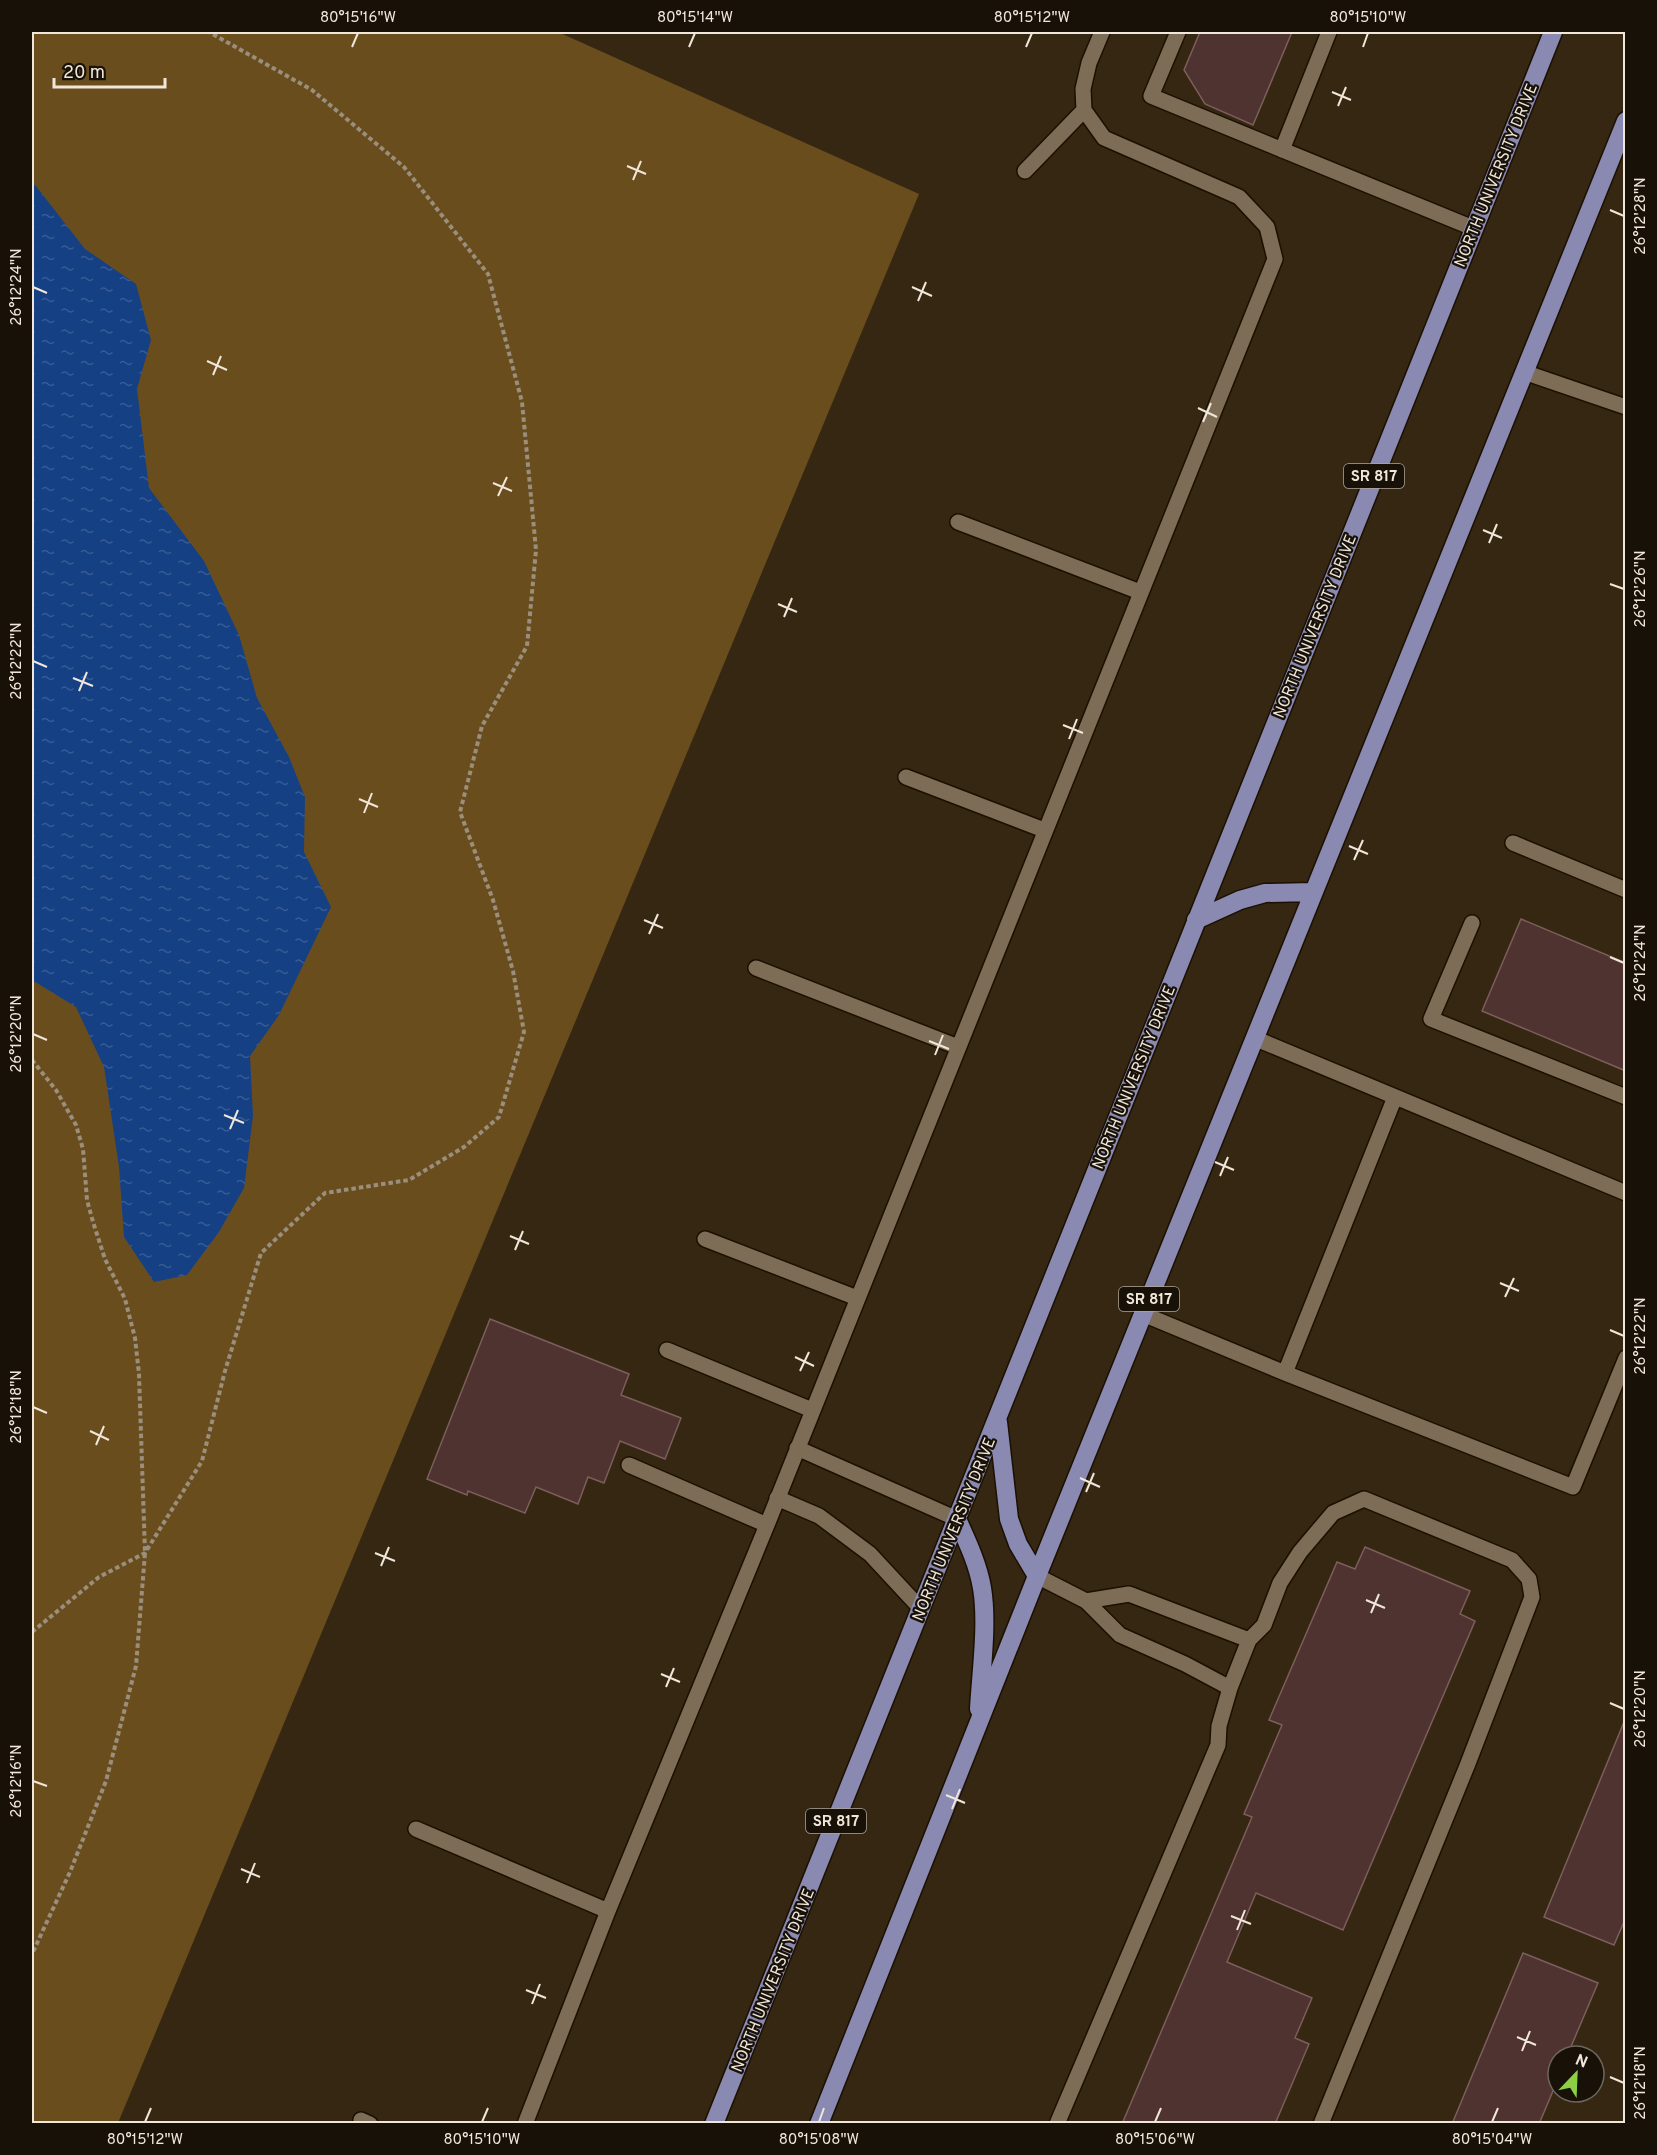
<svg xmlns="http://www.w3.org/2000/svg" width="1657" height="2155" font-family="Overpass,sans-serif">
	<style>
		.grass { fill: #6a4d1d }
		.water { fill: url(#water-ripples) }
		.building { fill: #4e3330; stroke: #7c5e5b; stroke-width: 1.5 }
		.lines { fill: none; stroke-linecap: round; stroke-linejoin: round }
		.lane-casing { stroke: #1c1000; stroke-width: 18 }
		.primary-casing { stroke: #1c1000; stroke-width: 21 }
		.path { stroke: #9a8e7d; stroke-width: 4; stroke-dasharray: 4.5 3; stroke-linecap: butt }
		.lane { stroke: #7d6d56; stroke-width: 15 }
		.primary { stroke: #8989b2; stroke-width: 18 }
		.ticks { fill: none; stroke: #f0e6d9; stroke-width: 2 }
		.labels { text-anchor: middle; stroke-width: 4.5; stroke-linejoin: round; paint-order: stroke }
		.shield { fill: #181108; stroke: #afa69a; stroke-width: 1.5 }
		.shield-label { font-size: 15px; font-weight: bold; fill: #f0e6d9 }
		.street-label { font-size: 16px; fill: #f0e6d9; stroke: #181108 }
		.neatline { fill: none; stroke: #f0e6d9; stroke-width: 2 }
		.ticks-label { font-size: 15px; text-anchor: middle; fill: #f0e6d9 }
	</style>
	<defs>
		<pattern id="water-ripples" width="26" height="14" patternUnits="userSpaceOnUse" patternTransform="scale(1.5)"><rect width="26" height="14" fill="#154084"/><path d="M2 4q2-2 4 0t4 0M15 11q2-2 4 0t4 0" fill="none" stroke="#375c95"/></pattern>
	</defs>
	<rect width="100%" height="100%" fill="#352712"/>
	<path class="grass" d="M 32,32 L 558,32 L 919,194 L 118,2123 L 32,2124 Z"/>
	<path class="water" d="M 32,181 L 85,249 L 136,284 L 151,340 L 137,389 L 149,488 L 204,561 L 239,635 L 257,698 L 289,757 L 305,797 L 304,852 L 331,907 L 279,1015 L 250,1056 L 253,1116 L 244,1188 L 219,1232 L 187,1275 L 154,1282 L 124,1237 L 119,1167 L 104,1067 L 76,1007 L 32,980 Z"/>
	<path class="building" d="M 1200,32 L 1292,32 L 1253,125 L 1205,104 L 1184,70 Z
		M 1521,919 L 1626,963 L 1626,1071 L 1482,1011 Z
		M 490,1319 L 629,1374 L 621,1395 L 681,1418 L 665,1459 L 620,1441 L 604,1483 L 588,1477 L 578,1504 L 536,1487 L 525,1513 L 468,1491 L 467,1495 L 427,1479 Z
		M 1365,1547 L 1470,1591 L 1460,1614 L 1475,1621 L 1343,1930 L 1256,1893 L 1227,1962 L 1312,1998 L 1295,2038 L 1309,2044 L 1275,2124 L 1122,2124 L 1252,1817 L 1244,1814 L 1282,1725 L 1269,1720 L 1337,1562 L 1355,1569 Z
		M 1626,1717 L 1626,1917 L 1614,1945 L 1544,1917 Z
		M 1523,1953 L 1598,1983 L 1567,2056 L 1558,2056 L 1558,2079 L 1539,2124 L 1452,2124 Z"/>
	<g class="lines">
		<g class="lane-casing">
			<path id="lane" d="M 1178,32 L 1151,96 L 1473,228
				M 1282,150 L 1329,32
				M 1025,171 L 1084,110
				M 1524,372 L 1626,407
				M 958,522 L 1140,592
				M 906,777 L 1044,830
				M 1513,843 L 1626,890
				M 1472,923 L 1431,1019 L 1626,1097
				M 756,968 L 958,1047
				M 1254,1038 L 1626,1193
				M 705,1239 L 857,1298
				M 1143,1314 L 1285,1373 L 1573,1487 L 1626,1358
				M 667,1350 L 812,1410
				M 1285,1373 L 1395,1097
				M 797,1448 L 957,1519
				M 629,1465 L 767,1525
				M 777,1498 L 819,1516 L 870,1554 L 921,1609
				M 1037,1576 L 1086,1601 L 1120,1635 L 1185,1664 L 1230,1688
				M 1086,1601 L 1129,1594 L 1249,1640
				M 416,1829 L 608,1911
				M 361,2120 L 370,2124
				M 525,2124 L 608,1911 L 767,1525 L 1275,259 L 1267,227 L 1239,197 L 1104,138 L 1084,110 L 1083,89 L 1089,63 L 1102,32
				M 1057,2124 L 1218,1745 L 1219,1726 L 1230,1688 L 1249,1640 L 1264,1625 L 1280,1583 L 1300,1552 L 1333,1513 L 1364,1499 L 1512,1560 L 1529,1579 L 1532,1597 L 1467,1766 L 1321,2124"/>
		</g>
		<g class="primary-casing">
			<path id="primary" d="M 1196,920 L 1240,900 L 1265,893 L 1313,892
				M 998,1422 L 1009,1519 L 1018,1544 L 1037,1576
				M 957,1519 C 967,1541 978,1564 982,1588 C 988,1624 981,1672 979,1709
				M 714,2124 L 1553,32
				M 819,2124 L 1037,1576 L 1626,121"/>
		</g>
		<path class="path" d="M 32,1060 L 56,1090 L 76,1125 L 83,1149 L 87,1200 L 93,1222 L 105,1259 L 125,1299 L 135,1338 L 139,1374 L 145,1553 L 136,1666 L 106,1781 L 70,1872 L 32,1954
			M 32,1632 L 99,1577 L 145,1553 L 202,1461 L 225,1371 L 261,1253 L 325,1193 L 409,1180 L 464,1147 L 499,1117 L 524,1032 L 513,971 L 493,900 L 460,812 L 482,726 L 527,646 L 536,550 L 522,402 L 488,274 L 404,167 L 312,90 L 209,32"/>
		<use href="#lane" class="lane"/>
		<use href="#primary" class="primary"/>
	</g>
	<path class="ticks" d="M 352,47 L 358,33M 689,47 L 695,33M 1026,47 L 1032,33M 1363,47 L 1368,33M 1332,92 L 1351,100M 1338,106 L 1346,87M 627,166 L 646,174M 633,180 L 641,161M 1610,210 L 1624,216M 33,287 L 47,293M 912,287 L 932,296M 918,301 L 926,282M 207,361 L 227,370M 213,375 L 221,356M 1198,408 L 1217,417M 1203,422 L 1211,403M 493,483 L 512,491M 498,496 L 507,477M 1483,530 L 1502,538M 1489,543 L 1497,524M 1610,584 L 1624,589M 778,604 L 797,612M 784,617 L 792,598M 33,661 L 47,667M 73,678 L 93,686M 79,691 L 87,672M 1063,725 L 1083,733M 1069,739 L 1077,719M 359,799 L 378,807M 364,813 L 372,793M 1349,846 L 1368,854M 1354,860 L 1363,840M 644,920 L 663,928M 649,934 L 658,914M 1610,957 L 1624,963M 33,1034 L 47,1040M 929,1041 L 949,1049M 935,1055 L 943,1035M 224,1115 L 244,1123M 230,1129 L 238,1110M 1215,1162 L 1234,1170M 1220,1176 L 1228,1157M 510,1236 L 529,1244M 515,1250 L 523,1231M 1500,1283 L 1519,1291M 1505,1297 L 1514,1278M 1610,1330 L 1624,1336M 795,1357 L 814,1366M 800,1371 L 809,1352M 33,1407 L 47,1413M 90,1431 L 109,1440M 96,1445 L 104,1426M 1080,1478 L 1100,1487M 1086,1492 L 1094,1473M 375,1553 L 395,1561M 381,1566 L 389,1547M 1366,1600 L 1385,1608M 1371,1613 L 1379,1594M 661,1674 L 680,1682M 666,1687 L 674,1668M 1610,1703 L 1624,1709M 33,1781 L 47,1786M 946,1795 L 965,1803M 952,1809 L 960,1789M 241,1869 L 260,1877M 247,1883 L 255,1863M 1231,1916 L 1251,1924M 1237,1930 L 1245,1910M 526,1990 L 546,1998M 532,2004 L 540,1984M 1517,2037 L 1536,2045M 1522,2051 L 1530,2031M 1610,2077 L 1624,2083M 145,2122 L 151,2108M 482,2122 L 488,2108M 819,2122 L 824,2108M 1155,2122 L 1161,2108M 1492,2122 L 1498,2108"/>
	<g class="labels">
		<g class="shield">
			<rect x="1344" y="464" width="60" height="24" rx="4.5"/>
			<rect x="1119" y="1287" width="60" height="24" rx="4.5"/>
			<rect x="806" y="1809" width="60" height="24" rx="4.5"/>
		</g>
		<g class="shield-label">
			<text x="1374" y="481">SR 817</text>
			<text x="1149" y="1304">SR 817</text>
			<text x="836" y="1826">SR 817</text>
		</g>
		<g class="street-label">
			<text transform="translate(1495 175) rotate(-68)" y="6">NORTH UNIVERSITY DRIVE</text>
			<text transform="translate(1314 626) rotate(-68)" y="6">NORTH UNIVERSITY DRIVE</text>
			<text transform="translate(1133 1077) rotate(-68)" y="6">NORTH UNIVERSITY DRIVE</text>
			<text transform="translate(953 1529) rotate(-68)" y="6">NORTH UNIVERSITY DRIVE</text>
			<text transform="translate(772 1980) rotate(-68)" y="6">NORTH UNIVERSITY DRIVE</text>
		</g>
	</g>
	<rect width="1657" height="2155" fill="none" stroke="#181108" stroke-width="66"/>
	<g transform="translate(1576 2074) rotate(23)"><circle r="28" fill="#181108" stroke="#6e665c" stroke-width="1.5"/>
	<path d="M0-4.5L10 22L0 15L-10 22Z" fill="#8cce45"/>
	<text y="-9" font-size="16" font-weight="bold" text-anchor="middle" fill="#f0e6d9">N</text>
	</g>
	<path d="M54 78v9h111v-9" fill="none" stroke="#f0e6d9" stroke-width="3"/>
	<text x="63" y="78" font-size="18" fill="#f0e6d9" stroke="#181108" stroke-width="4.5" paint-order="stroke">20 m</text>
	<rect x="33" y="33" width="1591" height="2089" class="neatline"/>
	<g class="ticks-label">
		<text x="358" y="22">80°15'16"W</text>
		<text x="695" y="22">80°15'14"W</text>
		<text x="1032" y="22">80°15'12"W</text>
		<text x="1368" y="22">80°15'10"W</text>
		<text transform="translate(1640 216) rotate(-90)" y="5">26°12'28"N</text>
		<text transform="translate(16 287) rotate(-90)" y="5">26°12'24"N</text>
		<text transform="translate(1640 589) rotate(-90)" y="5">26°12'26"N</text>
		<text transform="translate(16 661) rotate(-90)" y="5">26°12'22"N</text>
		<text transform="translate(1640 963) rotate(-90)" y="5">26°12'24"N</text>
		<text transform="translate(16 1034) rotate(-90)" y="5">26°12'20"N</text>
		<text transform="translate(1640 1336) rotate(-90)" y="5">26°12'22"N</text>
		<text transform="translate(16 1407) rotate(-90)" y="5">26°12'18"N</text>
		<text transform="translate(1640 1709) rotate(-90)" y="5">26°12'20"N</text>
		<text transform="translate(16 1781) rotate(-90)" y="5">26°12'16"N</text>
		<text transform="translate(1640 2083) rotate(-90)" y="5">26°12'18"N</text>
		<text x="145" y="2144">80°15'12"W</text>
		<text x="482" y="2144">80°15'10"W</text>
		<text x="819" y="2144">80°15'08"W</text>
		<text x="1155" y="2144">80°15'06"W</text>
		<text x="1492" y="2144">80°15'04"W</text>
	</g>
</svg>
